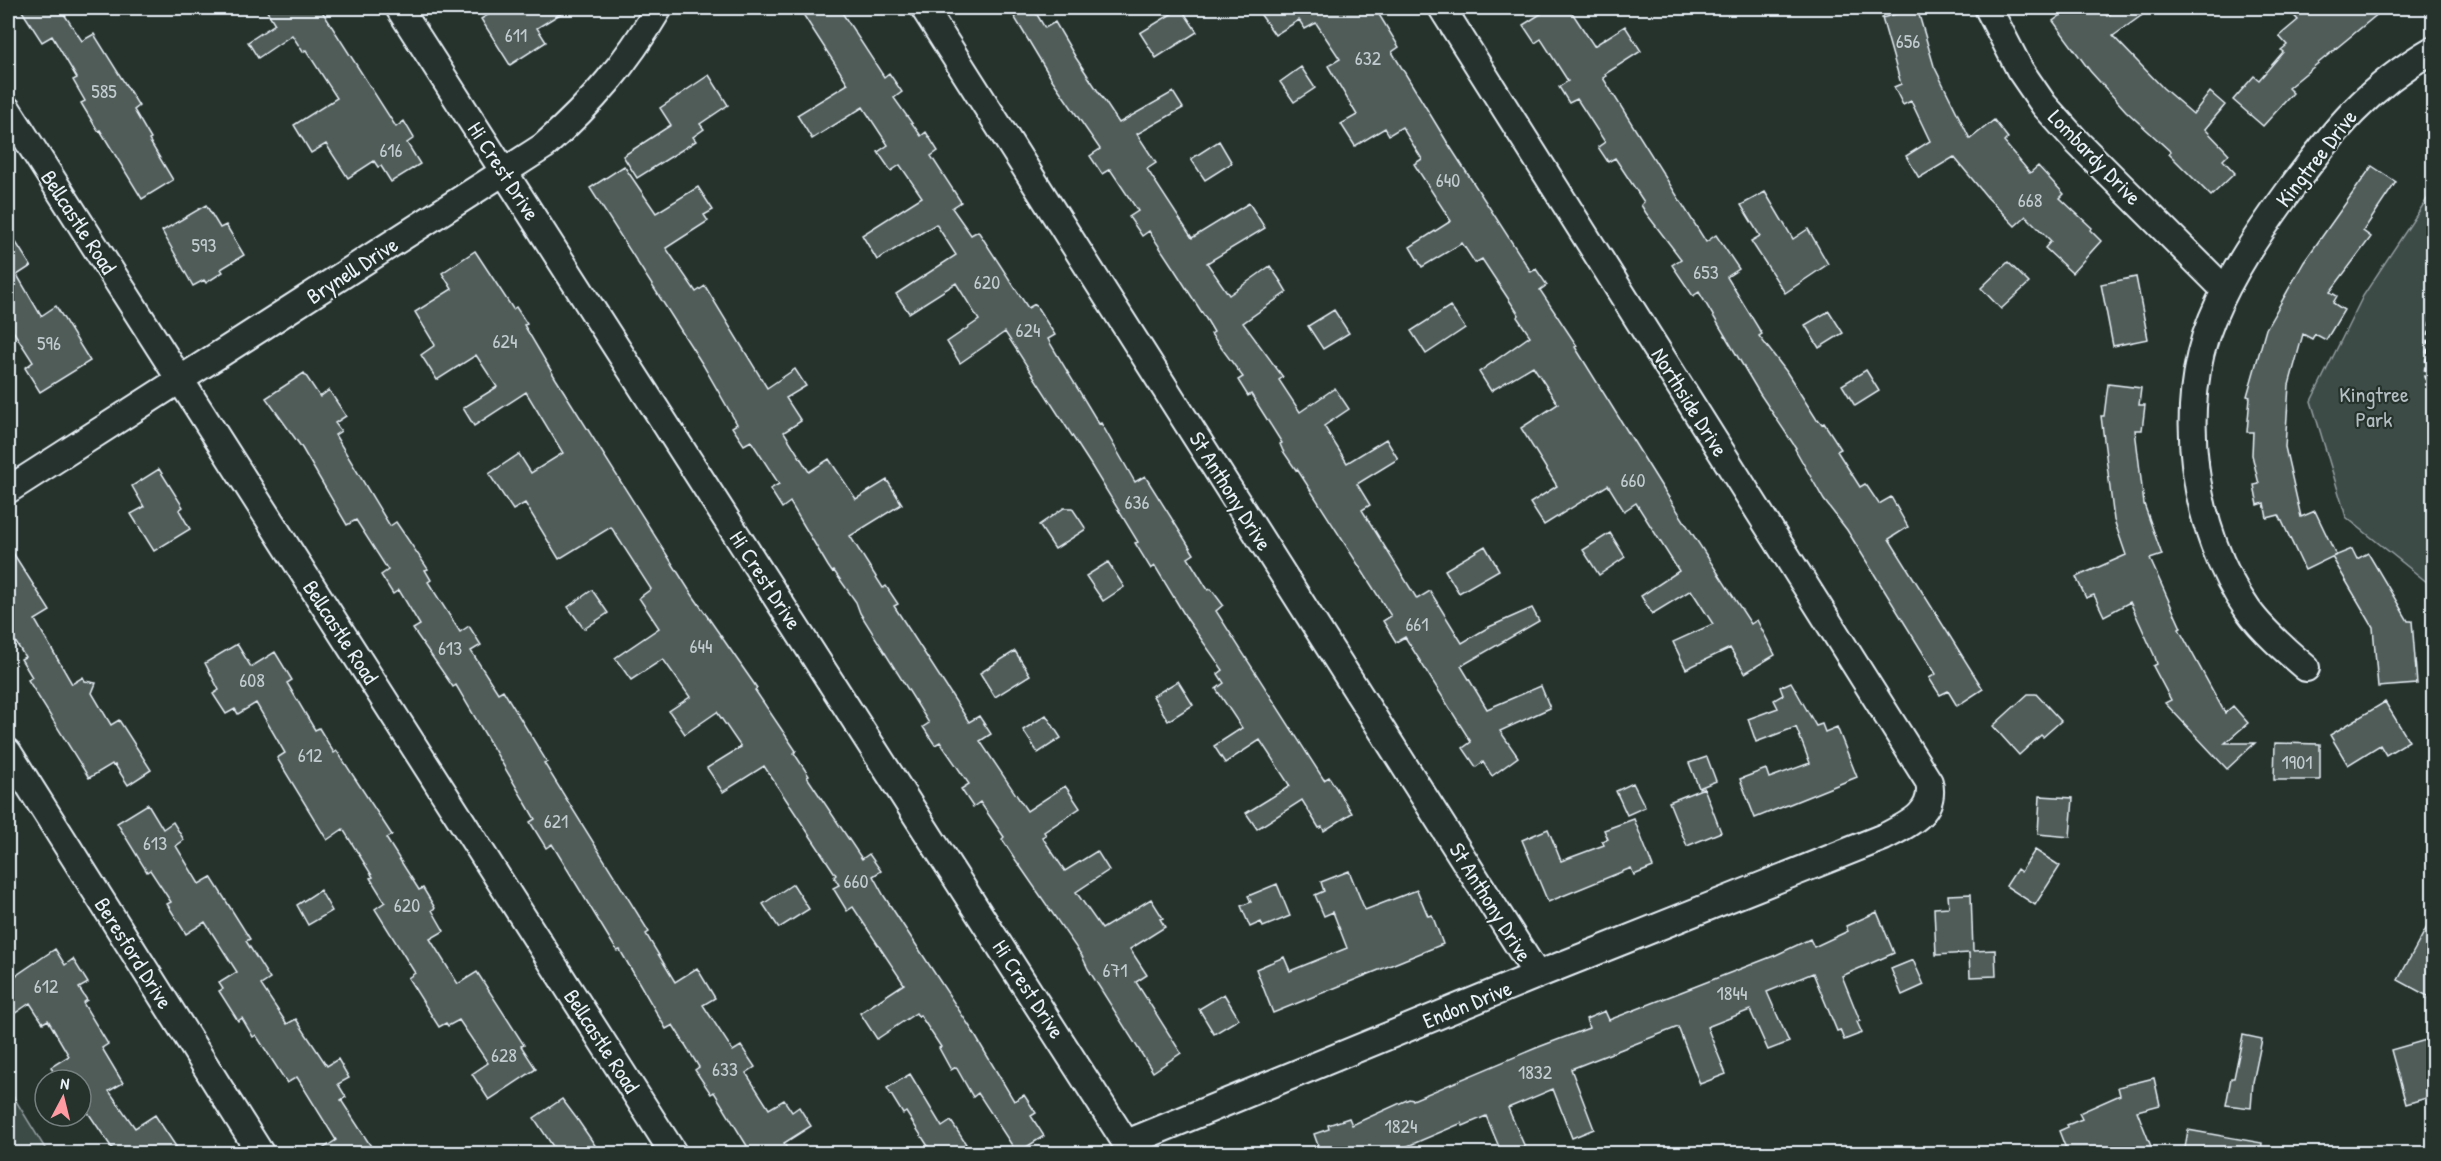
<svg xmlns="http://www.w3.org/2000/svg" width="2441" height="1161" font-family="'Patrick Hand',sans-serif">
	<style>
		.green { fill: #3e4b47; stroke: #939ea0; stroke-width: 1.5 }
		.building { fill: #505c59; stroke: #e8f1f8; stroke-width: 1.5 }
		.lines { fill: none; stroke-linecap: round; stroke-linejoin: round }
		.street-casing { stroke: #e8f1f8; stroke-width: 30 }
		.path { stroke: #e8f1f8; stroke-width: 4; stroke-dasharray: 4.5 4.5; stroke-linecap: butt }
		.street { stroke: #26332d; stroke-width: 26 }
		.labels { text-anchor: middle; stroke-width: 4.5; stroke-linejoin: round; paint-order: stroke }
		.number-label { font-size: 20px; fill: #c2ccd0 }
		.street-label { font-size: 22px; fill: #e8f1f8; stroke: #26332d }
		.park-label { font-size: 22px; fill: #b5bfc3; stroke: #26332d }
	</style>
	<rect width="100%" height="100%" fill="#26332d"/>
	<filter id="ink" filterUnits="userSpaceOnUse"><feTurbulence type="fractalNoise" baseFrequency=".0167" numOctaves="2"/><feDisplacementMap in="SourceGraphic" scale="12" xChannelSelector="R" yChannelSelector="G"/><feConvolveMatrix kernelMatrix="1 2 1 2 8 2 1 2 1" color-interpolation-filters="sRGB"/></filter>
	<g filter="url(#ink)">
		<path class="green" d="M 2433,190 L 2433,587 L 2346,517 L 2311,401 L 2363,296 Z
			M 8,1088 L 48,1153 L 8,1153 Z"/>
		<path class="building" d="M 20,8 L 60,8 L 82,41 L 94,34 L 139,106 L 134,110 L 151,139 L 149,140 L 173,180 L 142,199 L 100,130 L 98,131 L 81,103 L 85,101 L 73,80 L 77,78 L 52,36 L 42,42 Z
			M 265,8 L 320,8 L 396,127 L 404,121 L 414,138 L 407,143 L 420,164 L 391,182 L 381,166 L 378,167 L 374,161 L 348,178 L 326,144 L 311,153 L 294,125 L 337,98 L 306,50 L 303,52 L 292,35 L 258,58 L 248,42 L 275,24 Z
			M 499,8 L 570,8 L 537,28 L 546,42 L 510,65 L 481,19 Z
			M 799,8 L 839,8 L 884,77 L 889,73 L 902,92 L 894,98 L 921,136 L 926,132 L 938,151 L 931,156 L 961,202 L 952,208 L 971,235 L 978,231 L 1028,308 L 1035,304 L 1055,335 L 1048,339 L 1050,343 L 1099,424 L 1101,423 L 1135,482 L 1145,476 L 1194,554 L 1188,558 L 1208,590 L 1211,589 L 1223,605 L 1216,611 L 1324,780 L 1329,777 L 1352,813 L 1324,831 L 1322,827 L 1319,828 L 1302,800 L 1257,829 L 1246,813 L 1290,786 L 1260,740 L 1225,763 L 1214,746 L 1242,728 L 1216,689 L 1224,683 L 1218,674 L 1223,670 L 1187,619 L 1155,566 L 1151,569 L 1135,543 L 1138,542 L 1091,465 L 1005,332 L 960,363 L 947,342 L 979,320 L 956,283 L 909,313 L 896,294 L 956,255 L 936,224 L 877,260 L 862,235 L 922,197 L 900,165 L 891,171 L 878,152 L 888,145 L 863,107 L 812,139 L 797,115 L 848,84 Z
			M 1009,8 L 1033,8 L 1045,28 L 1055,22 L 1076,58 L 1119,123 L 1173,92 L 1183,108 L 1137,134 L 1156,163 L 1147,169 L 1192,238 L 1249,203 L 1265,228 L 1207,263 L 1229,295 L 1270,266 L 1281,282 L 1287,292 L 1243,323 L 1283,377 L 1279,380 L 1300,412 L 1335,388 L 1349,409 L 1324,426 L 1347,463 L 1386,439 L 1398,459 L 1357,484 L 1370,505 L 1362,510 L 1417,599 L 1430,591 L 1462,643 L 1489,627 L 1532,608 L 1539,621 L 1461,666 L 1487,709 L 1541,686 L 1550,708 L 1500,731 L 1518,757 L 1492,776 L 1483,762 L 1476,767 L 1463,748 L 1471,742 L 1405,637 L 1396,642 L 1383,621 L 1391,616 L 1297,469 L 1296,470 L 1283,451 L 1280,444 L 1282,443 L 1251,394 L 1248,396 L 1238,380 L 1243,377 L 1211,334 L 1214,332 L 1208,322 L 1174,269 L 1149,231 L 1142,236 L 1129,217 L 1138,211 L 1110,169 L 1102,174 L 1090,156 L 1100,149 L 1051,78 Z
			M 1181,8 L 1197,32 L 1156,58 L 1140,33 Z
			M 1256,8 L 1375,8 L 1399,47 L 1392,52 L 1447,142 L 1531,272 L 1536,269 L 1547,285 L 1540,290 L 1577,346 L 1575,347 L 1662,487 L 1751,624 L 1757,620 L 1775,655 L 1745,673 L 1730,648 L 1686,669 L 1673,642 L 1713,624 L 1691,590 L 1652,614 L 1641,596 L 1679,571 L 1636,503 L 1624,511 L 1608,485 L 1544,525 L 1530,503 L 1557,486 L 1521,428 L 1558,404 L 1533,366 L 1491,391 L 1479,372 L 1530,336 L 1517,317 L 1519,315 L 1482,259 L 1475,263 L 1462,243 L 1422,267 L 1410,247 L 1451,221 L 1414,164 L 1422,159 L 1402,127 L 1389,135 L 1385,128 L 1355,146 L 1341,124 L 1357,115 L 1328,66 L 1340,59 L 1316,23 L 1305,29 L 1299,20 L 1275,35 Z
			M 1550,8 L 1569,8 L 1594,46 L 1625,26 L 1641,51 L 1605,74 L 1606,76 L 1603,78 L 1706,242 L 1716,235 L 1739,269 L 1727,277 L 1762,334 L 1759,336 L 1786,371 L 1817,420 L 1818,419 L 1822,424 L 1824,423 L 1841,449 L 1837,451 L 1860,487 L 1865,484 L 1867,486 L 1879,504 L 1891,497 L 1908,527 L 1889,539 L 1983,689 L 1957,706 L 1948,691 L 1940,695 L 1929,678 L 1936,674 L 1847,530 L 1824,500 L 1795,449 L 1796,448 L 1760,394 L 1699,292 L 1693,296 L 1672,265 L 1681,259 L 1646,213 L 1641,205 L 1644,202 L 1615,158 L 1608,162 L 1598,147 L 1605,142 L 1577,99 L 1569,103 L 1559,87 L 1568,81 L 1541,39 L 1535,43 L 1523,25 Z
			M 1917,8 L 1934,66 L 1970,139 L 1994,120 L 2008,138 L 2004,142 L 2030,173 L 2038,166 L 2064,194 L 2060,198 L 2092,228 L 2090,230 L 2101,241 L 2072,273 L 2045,248 L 2051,241 L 2026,216 L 2015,226 L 1987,197 L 1954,157 L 1919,178 L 1906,156 L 1930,141 L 1911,101 L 1903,105 L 1894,87 L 1901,84 L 1882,18 Z
			M 2071,8 L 2100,8 L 2107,16 L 2119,8 L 2152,8 L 2113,36 L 2163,88 L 2193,114 L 2210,92 L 2225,105 L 2205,129 L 2229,154 L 2223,160 L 2235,173 L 2211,196 L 2169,154 L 2171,152 L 2126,111 L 2090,71 L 2053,21 Z
			M 2287,8 L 2385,8 L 2288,88 L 2293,93 L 2263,126 L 2233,100 L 2254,76 L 2259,80 L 2283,52 L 2281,50 L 2287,45 L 2279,36 L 2298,20 Z
			M 1301,67 L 1315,88 L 1294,102 L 1280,82 Z
			M 709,75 L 728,105 L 700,124 L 704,129 L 693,137 L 696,141 L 637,178 L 623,156 L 671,125 L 660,108 Z
			M 1219,141 L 1232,163 L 1205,180 L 1191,159 Z
			M 624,166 L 656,213 L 698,187 L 713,210 L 704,215 L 708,221 L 666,248 L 696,292 L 705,286 L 767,388 L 795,369 L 806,386 L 786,398 L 801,421 L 784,432 L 809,472 L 829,459 L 856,499 L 887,480 L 902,504 L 850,536 L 883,588 L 886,586 L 898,604 L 894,606 L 969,722 L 979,716 L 991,734 L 980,741 L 1027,811 L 1065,786 L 1068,790 L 1080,808 L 1044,832 L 1046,835 L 1042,837 L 1065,871 L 1097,851 L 1109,870 L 1076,892 L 1102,929 L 1151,899 L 1163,918 L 1160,919 L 1165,927 L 1130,949 L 1147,975 L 1136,982 L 1181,1053 L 1153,1072 L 1088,969 L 1082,956 L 1015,859 L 1002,839 L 1004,837 L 980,802 L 973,807 L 961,789 L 969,784 L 940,742 L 935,745 L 923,727 L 929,723 L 860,613 L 856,602 L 834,571 L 832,572 L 828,566 L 790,502 L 782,508 L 770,489 L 779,484 L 751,441 L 744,445 L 732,427 L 737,424 L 703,365 L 590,188 Z
			M 2372,166 L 2396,182 L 2363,231 L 2371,237 L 2330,292 L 2337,296 L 2333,303 L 2344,310 L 2326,340 L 2315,334 L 2312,339 L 2303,334 L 2289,385 L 2285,447 L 2301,517 L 2315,511 L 2336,555 L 2305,570 L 2279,515 L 2267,518 L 2264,503 L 2258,505 L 2254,485 L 2259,484 L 2252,455 L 2253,432 L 2247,432 L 2250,397 L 2247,396 L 2266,329 L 2304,262 Z
			M 1765,192 L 1793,239 L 1808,229 L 1828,264 L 1785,293 L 1751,241 L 1760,236 L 1741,205 Z
			M 206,205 L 220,228 L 226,225 L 244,255 L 221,269 L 223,272 L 206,283 L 204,280 L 193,286 L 162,231 Z
			M 8,230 L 31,266 L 17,275 L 41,316 L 56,306 L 90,361 L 40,392 L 25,368 L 33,362 L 8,323 Z
			M 475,251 L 513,309 L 516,307 L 527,324 L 524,325 L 556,379 L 689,590 L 757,688 L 755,690 L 796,751 L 794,753 L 809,776 L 807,777 L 862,859 L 869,854 L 881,871 L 873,876 L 884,896 L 970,1027 L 1014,1101 L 1024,1095 L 1036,1113 L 1031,1116 L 1044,1136 L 1017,1153 L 978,1093 L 973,1097 L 956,1067 L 951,1070 L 939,1048 L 941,1047 L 920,1015 L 918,1016 L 916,1013 L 877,1039 L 860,1013 L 904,984 L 853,907 L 847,911 L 833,888 L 839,885 L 834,877 L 836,875 L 764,766 L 723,792 L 707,768 L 741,747 L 717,712 L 685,734 L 669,711 L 690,697 L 663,659 L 631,680 L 615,658 L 659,628 L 639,598 L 651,589 L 611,527 L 559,559 L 525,503 L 513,510 L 489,474 L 519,454 L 531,473 L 563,453 L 526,392 L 474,426 L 463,408 L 497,387 L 476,355 L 437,380 L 421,355 L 435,345 L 415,312 L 452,289 L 442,273 Z
			M 2008,262 L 2029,283 L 2001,309 L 1981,288 Z
			M 2136,277 L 2148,339 L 2113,346 L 2101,284 Z
			M 1450,306 L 1465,328 L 1426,354 L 1411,331 Z
			M 1334,310 L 1349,333 L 1323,349 L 1308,326 Z
			M 1829,311 L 1843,333 L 1819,348 L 1805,325 Z
			M 1866,370 L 1879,391 L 1855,406 L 1842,385 Z
			M 304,373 L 320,397 L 329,390 L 346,416 L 335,423 L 341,431 L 335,435 L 390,526 L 396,522 L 428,569 L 425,570 L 431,580 L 428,582 L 460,632 L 469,626 L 481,645 L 471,651 L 498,693 L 503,690 L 547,762 L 544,763 L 649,932 L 646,934 L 675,982 L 697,968 L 715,998 L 703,1005 L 733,1051 L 741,1046 L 755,1067 L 746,1073 L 769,1109 L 784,1100 L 792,1112 L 799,1107 L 811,1126 L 784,1143 L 790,1154 L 752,1154 L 714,1092 L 711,1094 L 695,1070 L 699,1067 L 673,1025 L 666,1029 L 620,950 L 617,951 L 552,844 L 546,848 L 530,822 L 535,819 L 456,685 L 453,687 L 413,629 L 420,625 L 399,590 L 393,594 L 381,575 L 388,570 L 356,520 L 347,525 L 302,448 L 266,398 Z
			M 2108,384 L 2141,388 L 2139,405 L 2145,405 L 2142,430 L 2135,430 L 2144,504 L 2162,555 L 2150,559 L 2181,628 L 2179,629 L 2225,713 L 2233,706 L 2248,723 L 2225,743 L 2255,743 L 2227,769 L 2165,703 L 2171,700 L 2153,666 L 2157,664 L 2155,657 L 2130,602 L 2104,616 L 2094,595 L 2086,598 L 2076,577 L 2126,555 L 2114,520 L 2101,416 L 2104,416 Z
			M 159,469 L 183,507 L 179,510 L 190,529 L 154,551 L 131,514 L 144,507 L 132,486 Z
			M 1064,508 L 1072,508 L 1086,529 L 1055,549 L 1039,525 Z
			M 1610,533 L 1625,557 L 1599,575 L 1583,550 Z
			M 8,545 L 50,611 L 35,620 L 72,684 L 83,677 L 85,681 L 96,683 L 92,693 L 111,725 L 119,720 L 151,770 L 128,785 L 115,765 L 113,766 L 112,764 L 89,778 L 28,680 L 32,677 L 21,659 L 25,657 L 8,630 Z
			M 1485,546 L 1499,570 L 1459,593 L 1445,570 Z
			M 2352,549 L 2357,559 L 2368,553 L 2408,621 L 2412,621 L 2417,684 L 2378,687 L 2373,627 L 2332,557 Z
			M 1108,562 L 1124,587 L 1103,601 L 1086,576 Z
			M 592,590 L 608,613 L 584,629 L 568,607 Z
			M 237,644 L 251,667 L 275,652 L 292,680 L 287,683 L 315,730 L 319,728 L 334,753 L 337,751 L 392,835 L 386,838 L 419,890 L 423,888 L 435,908 L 432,910 L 444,931 L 430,939 L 458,984 L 477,972 L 524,1045 L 521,1046 L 536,1069 L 489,1100 L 472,1074 L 488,1063 L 459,1020 L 448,1026 L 446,1023 L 439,1027 L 408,978 L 415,973 L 375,909 L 385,902 L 370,878 L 373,877 L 343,829 L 327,840 L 277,758 L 285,753 L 256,703 L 238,714 L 235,709 L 226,714 L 213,694 L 219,690 L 205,663 Z
			M 1015,651 L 1030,675 L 995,697 L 980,673 Z
			M 1178,681 L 1193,705 L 1168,721 L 1153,696 Z
			M 1791,682 L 1816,726 L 1822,724 L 1825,732 L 1837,727 L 1857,777 L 1755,818 L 1740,779 L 1766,769 L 1769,778 L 1810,763 L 1796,727 L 1756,742 L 1748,719 L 1778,708 L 1774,700 L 1783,695 L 1780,687 Z
			M 2028,694 L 2036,694 L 2061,721 L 2043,737 L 2041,735 L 2019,755 L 1993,726 Z
			M 2385,702 L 2409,741 L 2386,755 L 2380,745 L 2348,765 L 2330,735 Z
			M 1046,715 L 1061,738 L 1038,753 L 1023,730 Z
			M 2275,743 L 2320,744 L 2320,780 L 2274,780 Z
			M 1707,757 L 1716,781 L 1699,788 L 1689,763 Z
			M 1633,783 L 1645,807 L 1627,815 L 1616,791 Z
			M 1704,788 L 1721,832 L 1687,846 L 1669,802 Z
			M 2040,796 L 2073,798 L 2070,837 L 2038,834 Z
			M 148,804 L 163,829 L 173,822 L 184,840 L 176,846 L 199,884 L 211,877 L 250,939 L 246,941 L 270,979 L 261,985 L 287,1024 L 296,1019 L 327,1066 L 338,1059 L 349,1078 L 338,1084 L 346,1097 L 341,1100 L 376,1154 L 315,1154 L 336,1140 L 297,1077 L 287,1083 L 256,1035 L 253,1037 L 242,1018 L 238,1021 L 219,991 L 223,989 L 219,983 L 237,972 L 205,922 L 186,934 L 167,904 L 171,902 L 150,870 L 147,872 L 117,823 Z
			M 1634,819 L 1653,867 L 1634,875 L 1631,868 L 1548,902 L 1522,840 L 1548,829 L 1561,861 L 1604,845 L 1602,841 L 1608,839 L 1604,830 Z
			M 2035,850 L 2060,866 L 2035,905 L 2006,886 L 2017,869 L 2021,872 Z
			M 1349,871 L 1365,910 L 1417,890 L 1428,916 L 1432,915 L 1443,944 L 1273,1013 L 1256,969 L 1284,957 L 1290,971 L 1347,948 L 1333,912 L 1324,916 L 1315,895 L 1324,891 L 1321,882 Z
			M 793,884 L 809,909 L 779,928 L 763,904 Z
			M 1277,884 L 1290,916 L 1263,927 L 1261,922 L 1250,927 L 1241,906 L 1251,902 L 1248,896 Z
			M 320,890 L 332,911 L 308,925 L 297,905 Z
			M 1971,894 L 1973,951 L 1995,950 L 1996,976 L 1970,977 L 1969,953 L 1936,955 L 1934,908 L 1949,907 L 1948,895 Z
			M 1877,912 L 1894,953 L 1842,976 L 1860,1021 L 1857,1022 L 1862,1033 L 1844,1040 L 1840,1030 L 1837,1031 L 1813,973 L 1767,992 L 1789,1042 L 1768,1050 L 1750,1010 L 1707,1027 L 1726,1074 L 1700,1084 L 1678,1027 L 1571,1069 L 1594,1129 L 1572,1138 L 1553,1089 L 1508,1108 L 1528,1154 L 1502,1154 L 1486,1116 L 1463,1126 L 1462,1123 L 1389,1154 L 1321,1154 L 1314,1134 L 1329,1129 L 1328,1125 L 1349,1118 L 1352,1125 L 1409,1099 L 1413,1100 L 1536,1048 L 1589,1028 L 1586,1019 L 1605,1011 L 1609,1020 L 1776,955 L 1810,939 L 1814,947 L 1848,931 L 1846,926 Z
			M 2433,916 L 2433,999 L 2398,980 Z
			M 55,949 L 65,965 L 73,959 L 88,983 L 79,988 L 87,1000 L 83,1003 L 108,1044 L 102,1048 L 123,1083 L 109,1091 L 135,1128 L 155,1115 L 181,1154 L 116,1154 L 87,1111 L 81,1114 L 81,1080 L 57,1080 L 51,1067 L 69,1056 L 48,1020 L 43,1023 L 30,1003 L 8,1018 L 8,981 Z
			M 1913,960 L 1924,985 L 1902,995 L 1891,969 Z
			M 1224,994 L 1239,1019 L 1214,1034 L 1199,1009 Z
			M 2243,1035 L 2262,1039 L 2253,1082 L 2251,1108 L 2226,1105 L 2231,1078 L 2234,1078 Z
			M 2433,1038 L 2433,1096 L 2406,1104 L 2391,1050 Z
			M 910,1074 L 942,1127 L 951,1121 L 966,1144 L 952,1154 L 933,1154 L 906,1112 L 903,1114 L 887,1088 Z
			M 2154,1078 L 2160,1105 L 2137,1111 L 2154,1154 L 2068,1154 L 2059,1131 L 2068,1127 L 2067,1125 L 2082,1119 L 2079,1113 L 2120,1095 L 2118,1087 Z
			M 562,1099 L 577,1119 L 601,1154 L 558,1154 L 534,1118 Z
			M 2188,1130 L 2262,1143 L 2261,1154 L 2184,1154 Z"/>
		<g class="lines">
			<g class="street-casing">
				<path id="street" d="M 399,8 L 1133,1154
					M 924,8 L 1537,975
					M 1988,8 L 2020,70 L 2044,105 L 2079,144 L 2225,290
					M 8,110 L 674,1154
					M 8,490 L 544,146 C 594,101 625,65 659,8
					M 2306,668 C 2286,651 2263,631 2248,610 C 2193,533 2175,407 2212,319 C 2231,273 2260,231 2289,191 C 2334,130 2367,88 2434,49
					M 8,752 L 261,1154
					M 1127,1143 L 1537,975 L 1884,837 C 1907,825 1936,813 1929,782 L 1442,8"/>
			</g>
			<path class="path" d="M 2434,295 L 2425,376 L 2434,399"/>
			<use href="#street" class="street"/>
		</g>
	</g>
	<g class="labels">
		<g class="number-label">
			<text x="516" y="42">611</text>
			<text x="1908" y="48">656</text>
			<text x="1368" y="65">632</text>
			<text x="104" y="98">585</text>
			<text x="391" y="157">616</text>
			<text x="1448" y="187">640</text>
			<text x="2030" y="207">668</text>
			<text x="204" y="252">593</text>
			<text x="1706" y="279">653</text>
			<text x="987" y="289">620</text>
			<text x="1028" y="337">624</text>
			<text x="505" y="348">624</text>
			<text x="49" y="350">596</text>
			<text x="1633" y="487">660</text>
			<text x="1137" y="509">636</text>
			<text x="1417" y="631">661</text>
			<text x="701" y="653">644</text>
			<text x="450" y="655">613</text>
			<text x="252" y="687">608</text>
			<text x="310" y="762">612</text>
			<text x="2297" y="769">1901</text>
			<text x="556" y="828">621</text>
			<text x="155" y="850">613</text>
			<text x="856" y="888">660</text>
			<text x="407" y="912">620</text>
			<text x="1115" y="977">671</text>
			<text x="46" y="993">612</text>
			<text x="1732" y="1000">1844</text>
			<text x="504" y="1062">628</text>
			<text x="725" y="1076">633</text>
			<text x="1535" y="1079">1832</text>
			<text x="1401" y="1133">1824</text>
		</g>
		<g class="street-label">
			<text transform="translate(2095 157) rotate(46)" y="8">Lombardy Drive</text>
			<text transform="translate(2316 158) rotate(-52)" y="8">Kingtree Drive</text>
			<text transform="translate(504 171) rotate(57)" y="8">Hi Crest Drive</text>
			<text transform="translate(79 222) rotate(57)" y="8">Bellcastle Road</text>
			<text transform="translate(352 270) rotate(-33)" y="8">Brynell Drive</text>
			<text transform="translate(1690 402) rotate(58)" y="8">Northside Drive</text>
			<text transform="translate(1231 491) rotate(58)" y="8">St Anthony Drive</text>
			<text transform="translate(766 580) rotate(57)" y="8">Hi Crest Drive</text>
			<text transform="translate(341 632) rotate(57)" y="8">Bellcastle Road</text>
			<text transform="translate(1491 902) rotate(58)" y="8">St Anthony Drive</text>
			<text transform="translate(134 953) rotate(58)" y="8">Beresford Drive</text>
			<text transform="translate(1029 989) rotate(57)" y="8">Hi Crest Drive</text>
			<text transform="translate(1467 1004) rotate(-22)" y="8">Endon Drive</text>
			<text transform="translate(602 1041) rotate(57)" y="8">Bellcastle Road</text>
		</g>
		<g class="park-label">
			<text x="2374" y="402">Kingtree<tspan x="2374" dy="25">Park</tspan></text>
		</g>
	</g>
	<rect width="2441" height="1161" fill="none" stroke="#26332d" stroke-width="30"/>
	<rect x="15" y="15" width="2411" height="1131" fill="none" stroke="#e8f1f8" stroke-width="2" filter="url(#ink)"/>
	<g transform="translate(63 1098) rotate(7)"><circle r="28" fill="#26332d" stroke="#747f7e" stroke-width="1.5"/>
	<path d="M0-4.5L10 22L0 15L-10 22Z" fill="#ff9aa2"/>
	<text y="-9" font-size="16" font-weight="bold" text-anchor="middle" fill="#e8f1f8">N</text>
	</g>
</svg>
